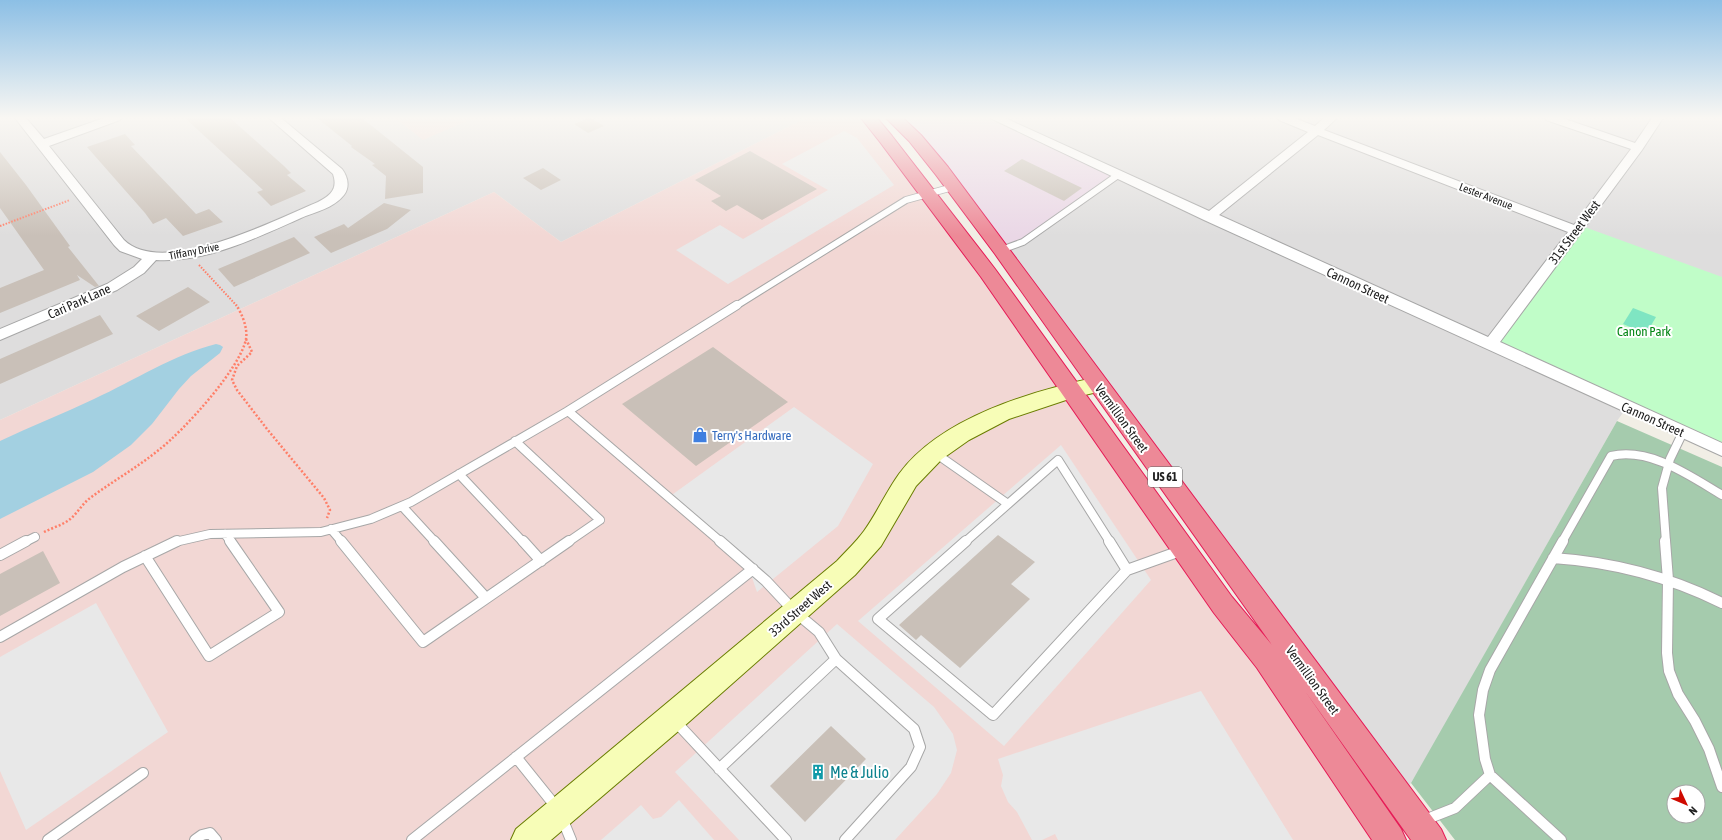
<svg xmlns="http://www.w3.org/2000/svg" width="1722" height="840" font-family="'Asap Condensed',sans-serif">
	<style>
		.residential { fill: #dedddd }
		.commercial { fill: #f2d7d4 }
		.industrial { fill: #ead7e6 }
		.cemetery { fill: #a5cbad; fill-rule: evenodd }
		.park { fill: #c0fdc8 }
		.pitch { fill: #7fe5c2 }
		.parking { fill: #e8e8e8 }
		.water { fill: #a3d0e1 }
		.building { fill: #c9c0b8 }
		.lines { fill: none; stroke-linecap: round; stroke-linejoin: round }
		.lane-far2-casing { stroke: #a7a7a7; stroke-width: 8 }
		.lane-far1-casing { stroke: #a7a7a7; stroke-width: 10 }
		.lane-casing { stroke: #a7a7a7; stroke-width: 12 }
		.street-casing { stroke: #a7a7a7; stroke-width: 2 }
		.secondary-casing { stroke: #6a7d00; stroke-width: 2 }
		.highway-casing { stroke: #e61b57; stroke-width: 2 }
		.path-far1 { stroke: #ff7f68; stroke-width: 2; stroke-dasharray: 1.5 1.5; stroke-linecap: butt }
		.path { stroke: #ff7f68; stroke-width: 2.5; stroke-dasharray: 2 2; stroke-linecap: butt }
		.lane-far2 { stroke: #fff; stroke-width: 6 }
		.lane-far1 { stroke: #fff; stroke-width: 8 }
		.lane { stroke: #fff; stroke-width: 10 }
		.street { fill: #fff; fill-rule: evenodd }
		.secondary { fill: #f7fdb7; fill-rule: evenodd }
		.highway { fill: #ed8997; fill-rule: evenodd }
		.labels { text-anchor: middle; stroke-width: 4; stroke-linejoin: round; paint-order: stroke }
		.far-street-label { font-size: 11px; fill: #202020; stroke: #fff }
		.shield { fill: #fff; stroke: #636363; stroke-width: 1 }
		.shield-label { font-size: 12px; font-weight: bold; fill: #202020 }
		.street-label { font-size: 13px; fill: #202020; stroke: #fff }
		.park-label { font-size: 13px; fill: #058716; stroke: #fff }
		.shop-label { font-size: 13px; fill: #366cbe; stroke: #fff; text-anchor: start }
		.near-culture-label { font-size: 16px; fill: #0d838f; stroke: #fff; text-anchor: start }
	</style>
	<rect width="100%" height="100%" fill="#f1eee5"/>
	<path class="residential" d="M 0,118 L 395,118 L 423,139 L 474,118 L 806,118 L 561,242 L 494,192 L 0,420 Z
		M 995,118 L 1722,118 L 1722,450 L 1627,407 L 1617,421 L 1422,765 L 1401,799 L 1001,250 Z"/>
	<path class="commercial" d="M 395,118 L 474,118 L 423,140 Z
		M 806,118 L 868,118 L 886,139 L 1384,840 L 0,840 L 0,420 L 494,192 L 561,242 Z"/>
	<path class="industrial" d="M 893,118 L 995,118 L 1118,175 L 1023,242 L 1001,250 Z"/>
	<path class="cemetery" d="M 1617,421 L 1722,467 L 1722,840 L 1455,840 L 1411,783 ZM 1674,792 L 1698,792 L 1698,816 L 1674,816 Z"/>
	<path class="park" d="M 1579,225 L 1722,277 L 1722,450 L 1490,345 Z"/>
	<path class="pitch" d="M 1633,308 L 1656,317 L 1646,334 L 1623,324 Z"/>
	<path class="parking" d="M 844,131 L 857,138 L 894,185 L 728,284 L 676,250 L 720,225 L 743,239 L 828,190 L 782,164 Z
		M 794,407 L 873,464 L 838,526 L 757,592 L 746,560 L 669,497 Z
		M 1061,445 L 1151,580 L 1004,746 L 858,621 Z
		M 96,603 L 168,732 L 26,830 L 0,771 L 0,657 Z
		M 837,624 L 934,707 L 953,734 L 957,750 L 951,773 L 937,794 L 895,840 L 739,840 L 675,772 Z
		M 1201,691 L 1293,840 L 1058,840 L 1055,834 L 1042,840 L 1032,840 L 1017,812 L 1008,802 L 1001,786 L 1003,775 L 998,759 Z
		M 679,800 L 714,840 L 601,840 L 641,805 L 653,819 L 661,817 Z"/>
	<path class="water" d="M 216,344 L 220,345 L 223,347 L 220,353 L 191,376 L 179,389 L 152,424 L 131,445 L 93,472 L 0,519 L 0,441 C 31,426 63,414 94,399 C 135,380 173,355 216,344 Z"/>
	<path class="building" d="M 185,118 L 230,118 L 284,166 L 291,173 L 287,175 L 306,191 L 271,206 L 257,192 L 263,190 Z
		M 317,118 L 362,118 L 423,167 L 423,193 L 385,199 L 386,176 L 372,165 L 375,164 L 351,147 L 352,146 Z
		M 588,118 L 591,118 L 604,126 L 588,133 L 574,124 Z
		M 125,134 L 135,145 L 131,146 L 196,214 L 209,209 L 223,222 L 183,236 L 166,218 L 153,224 L 145,213 L 87,147 Z
		M 750,151 L 817,189 L 762,220 L 737,205 L 726,211 L 711,201 L 721,196 L 695,180 Z
		M 0,152 L 26,185 L 70,246 L 68,247 L 99,286 L 95,287 L 77,275 L 80,280 L 0,313 L 0,288 L 44,270 L 0,208 Z
		M 1022,159 L 1082,188 L 1064,201 L 1004,171 Z
		M 543,168 L 561,180 L 541,190 L 523,178 Z
		M 384,203 L 411,210 L 387,229 L 331,253 L 314,237 L 344,224 L 348,228 Z
		M 294,237 L 310,253 L 234,287 L 218,269 Z
		M 188,287 L 210,302 L 159,331 L 136,316 Z
		M 100,315 L 113,334 L 0,384 L 0,359 Z
		M 713,347 L 788,402 L 696,466 L 622,404 Z
		M 998,535 L 1035,562 L 1011,584 L 1030,599 L 960,668 L 921,635 L 916,640 L 899,625 Z
		M 43,551 L 60,583 L 0,616 L 0,574 Z
		M 831,726 L 866,759 L 805,822 L 770,786 Z"/>
	<g class="lines">
		<g class="lane-far2-casing">
			<path id="lane-far2" d="M 1001,250 L 1023,242 L 1118,175
				M 736,306 L 906,200 L 953,187"/>
		</g>
		<g class="lane-far1-casing">
			<path id="lane-far1" d="M 515,441 L 600,520 L 568,542
				M 935,453 L 1008,504
				M 459,474 L 523,542
				M 402,506 L 435,542
				M 331,529 L 342,542
				M 225,534 L 231,542
				M 25,542 L 35,537
				M 175,542 L 210,534 L 321,532 L 371,519 L 411,502 L 568,411
				M 721,542 L 568,411 L 737,305
				M 965,542 L 1058,460 L 1110,542
				M 1562,542 L 1611,456 C 1650,447 1690,476 1722,495
				M 1666,542 L 1662,488 L 1670,459 L 1683,432"/>
		</g>
		<g class="lane-casing">
			<path id="lane" d="M 341,541 L 423,642 L 569,541
				M 434,541 L 486,598
				M 523,541 L 541,561
				M 720,541 L 766,581 L 795,612 L 819,632 L 836,659 L 914,729 L 920,747 L 911,767 L 845,840
				M 966,541 L 878,619 L 993,715 L 1127,570
				M 1109,541 L 1127,570
				M 1665,541 L 1668,580 L 1667,653 L 1669,671 L 1678,694 L 1695,721 L 1709,749 L 1722,787
				M 0,555 L 26,541
				M 145,556 L 209,656 L 279,612 L 230,541
				M 1553,558 C 1613,562 1668,576 1722,603
				M 1127,570 L 1183,550
				M 0,637 L 123,567 L 177,541
				M 675,721 L 786,840
				M 516,757 L 557,808
				M 719,769 L 836,659
				M 562,818 L 571,840
				M 1422,821 L 1455,808 L 1490,775
				M 48,840 L 143,773
				M 195,840 L 202,835 L 210,833 L 216,840
				M 412,840 L 753,569
				M 1561,840 L 1490,775 L 1485,759 L 1479,715 L 1483,690 L 1490,670 L 1563,541"/>
		</g>
		<g class="street-casing">
			<path id="street" d="M 15,118 L 26,118 L 44,139 L 104,118 L 121,118 L 120,120 L 49,146 L 124,240 C 163,278 275,220 318,202 C 331,195 338,189 333,174 L 269,118 L 281,118 L 342,169 C 348,177 350,187 344,195 C 334,208 315,212 301,218 C 256,238 206,263 156,260 L 144,273 L 117,290 L 0,340 L 0,329 L 107,284 L 134,267 L 142,259 L 120,251 L 114,245 Z
				M 990,118 L 1005,118 L 1209,211 L 1308,132 L 1279,120 L 1278,118 L 1294,118 L 1315,126 L 1324,118 L 1337,118 L 1324,130 L 1574,225 L 1631,149 L 1546,120 L 1545,118 L 1562,118 L 1635,143 L 1652,118 L 1663,118 L 1642,150 L 1500,342 L 1722,443 L 1722,456 L 1204,220 ZM 1318,135 L 1568,232 L 1488,337 L 1219,215 Z"/>
		</g>
		<g class="secondary-casing">
			<path id="secondary" d="M 1098,377 L 1106,380 L 1109,385 L 1106,390 L 1072,398 L 1009,419 L 969,440 L 942,459 L 916,486 L 881,546 L 855,575 L 682,728 L 551,840 L 511,840 L 516,829 L 837,561 C 846,551 856,542 864,531 C 877,513 886,492 899,474 C 941,417 1032,391 1098,377 Z"/>
		</g>
		<g class="highway-casing">
			<path id="highway" d="M 861,118 L 877,118 L 892,136 L 995,269 L 1232,597 L 1272,645 L 995,254 L 936,175 L 909,141 L 886,118 L 903,118 L 921,135 L 948,167 L 1441,829 L 1446,840 L 1411,840 L 1305,691 L 1401,829 L 1406,840 L 1372,840 L 1257,668 L 1214,613 L 981,277 L 880,142 Z"/>
		</g>
		<path class="path-far1" d="M 0,226 L 70,200
			M 199,265 L 237,306"/>
		<path class="path" d="M 246,339 L 252,352 L 237,366 L 232,380 L 237,390 L 267,429 L 324,498 L 330,510 L 327,518
			M 44,532 C 52,528 62,525 69,520 C 77,514 82,504 90,498 C 113,481 138,467 160,449 C 184,430 240,369 246,339 C 248,329 242,313 236,305"/>
		<use href="#lane-far2" class="lane-far2"/>
		<use href="#lane-far1" class="lane-far1"/>
		<use href="#lane" class="lane"/>
		<use href="#street" class="street"/>
		<use href="#secondary" class="secondary"/>
		<use href="#highway" class="highway"/>
	</g>
	<linearGradient id="sky" x2="0" y2="1"><stop stop-color="#8cbfe5"/><stop offset="0.5" stop-color="#f9f7f3"/><stop offset="1" stop-color="#f9f7f3" stop-opacity="0"/></linearGradient>
	<rect width="1722" height="236" fill="url(#sky)"/>
	<defs>
		<g id="shop-bare" transform="scale(1.2)"><path d="M-5-2.5h2.3a2.7 3.5 0 0 1 5.4 0H5L5.5 6h-11ZM-1.5-2.5h3a1.5 2.3 0 0 0-3 0Z" fill="#3f7fe0" stroke="#fff" stroke-width="2.5" paint-order="stroke"/></g>
		<g id="building-bare" transform="scale(1.2)"><path d="M-4-6H4V6H1V3H-1V6H-4ZM-2.5-4.3h1.7v1.8h-1.7ZM.8-4.3h1.7v1.8H.8ZM-2.5-1h1.7V.8h-1.7ZM.8-1h1.7V.8H.8Z" fill="#0f9aa8" stroke="#fff" stroke-width="2.5" paint-order="stroke"/></g>
	</defs>
	<g fill-rule="evenodd">
		<use href="#shop-bare" x="700" y="435"/>
		<use href="#building-bare" x="818" y="772"/>
	</g>
	<g class="labels">
		<g class="far-street-label">
			<text transform="translate(1486 196) rotate(21)" y="4">Lester Avenue</text>
			<text transform="translate(194 251) rotate(-11)" y="4">Tiffany Drive</text>
		</g>
		<rect class="shield" x="1148" y="467" width="34" height="20" rx="3"/>
		<g class="shield-label">
			<text x="1165" y="481">US 61</text>
		</g>
		<g class="street-label">
			<text transform="translate(1574 232) rotate(-53)" y="5">31st Street West</text>
			<text transform="translate(1358 285) rotate(25)" y="5">Cannon Street</text>
			<text transform="translate(79 301) rotate(-24)" y="5">Cari Park Lane</text>
			<text transform="translate(1122 418) rotate(54)" y="5">Vermillion Street</text>
			<text transform="translate(1653 419) rotate(24)" y="5">Cannon Street</text>
			<text transform="translate(800 608) rotate(-41)" y="5">33rd Street West</text>
			<text transform="translate(1313 680) rotate(54)" y="5">Vermillion Street</text>
		</g>
		<g class="park-label">
			<text x="1644" y="336">Canon Park</text>
		</g>
		<g class="shop-label">
			<text x="712" y="440">Terry's Hardware</text>
		</g>
		<g class="near-culture-label">
			<text x="830" y="778">Me &amp; Julio</text>
		</g>
	</g>
	<g transform="translate(1686 804) rotate(134)"><circle r="19" fill="#ffffff" stroke="#a6a6a6"/>
	<path d="M0-3L7 15L0 10L-7 15Z" fill="#cf0a00"/>
	<text y="-6" font-size="11" font-weight="bold" text-anchor="middle" fill="#202020">N</text>
	</g>
</svg>
